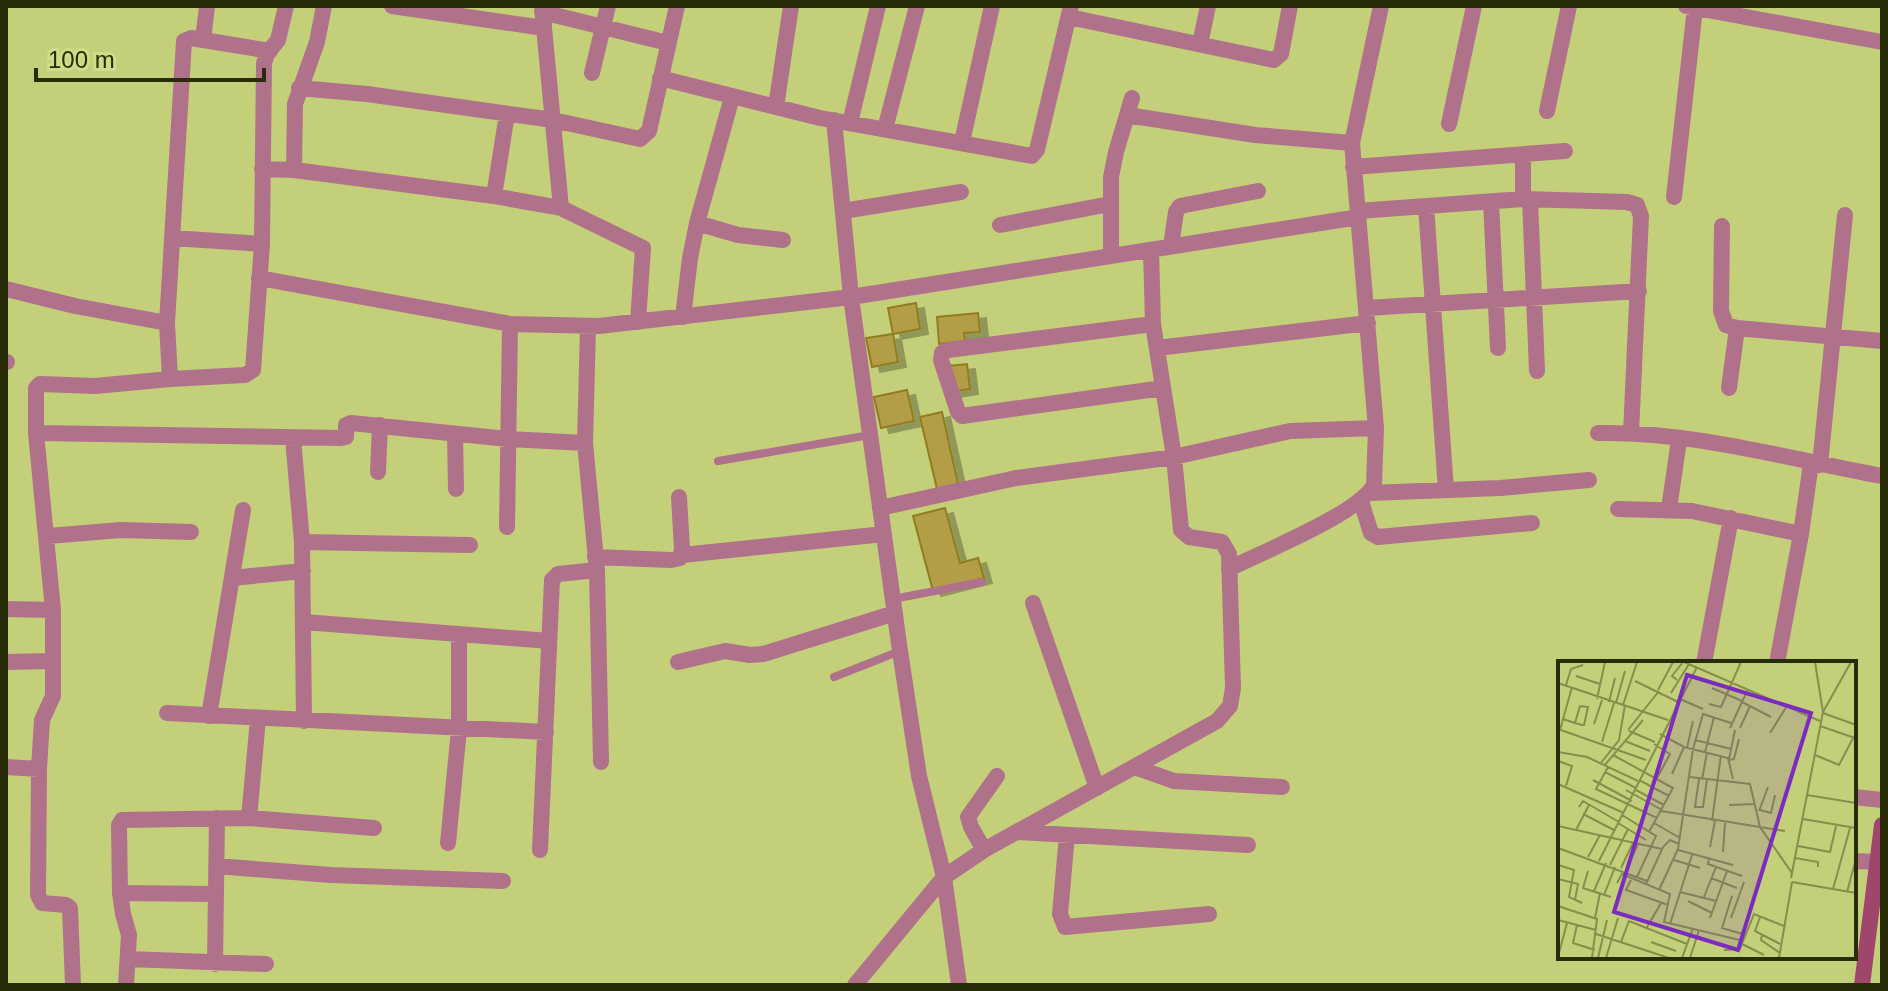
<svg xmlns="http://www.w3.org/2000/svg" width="1888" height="991" font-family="Arial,sans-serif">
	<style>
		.building { fill: #b39d47; stroke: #917c21; stroke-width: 2; filter: url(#shadow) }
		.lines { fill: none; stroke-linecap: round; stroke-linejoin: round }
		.lane { stroke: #b0728a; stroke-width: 8 }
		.street { stroke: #b0728a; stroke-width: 16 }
		.secondary { stroke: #a0466d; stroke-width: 16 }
		.inset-road { fill: none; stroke: #868e4c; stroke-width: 2 }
		.view { fill: #7b2cbf; fill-opacity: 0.15; stroke: #7b2cbf; stroke-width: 4 }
		.inset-edge { fill: none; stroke: #282c08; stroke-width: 4 }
	</style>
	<defs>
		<filter id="shadow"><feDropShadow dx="8" dy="5" stdDeviation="0" flood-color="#0004"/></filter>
	</defs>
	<rect width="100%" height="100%" fill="#c4cf7a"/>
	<path class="building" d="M 916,303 L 920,329 L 893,334 L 888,308 Z
		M 978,313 L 980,332 L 964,333 L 965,341 L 939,344 L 937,317 Z
		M 893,334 L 898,362 L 872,367 L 866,338 Z
		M 967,364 L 970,389 L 951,392 L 948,366 Z
		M 907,390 L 914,421 L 881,428 L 874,397 Z
		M 942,412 L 958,484 L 937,489 L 920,417 Z
		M 945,508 L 960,563 L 978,558 L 984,578 L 933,591 L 913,516 Z"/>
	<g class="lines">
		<path class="lane" d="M 718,461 L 870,435
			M 893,599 L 982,582
			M 834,677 L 900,651"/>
		<path class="street" d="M 392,6 L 544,28
			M 542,6 L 561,208
			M 1686,6 L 1882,42
			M 542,12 L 668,43
			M 1069,17 L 1274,60 L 1281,54 L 1290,6
			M 203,40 L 207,6
			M 1200,44 L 1208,6
			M 592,73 L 608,6
			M 660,78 L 820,118 L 1032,156 L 1037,150 L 1071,6
			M 299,88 L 367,94 L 553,120 L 640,139 L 649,131 L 677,6
			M 776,107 L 791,6
			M 1547,111 L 1569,6
			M 1127,115 L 1255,135 L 1352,143
			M 834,120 L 851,297 L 900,651 L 919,776 L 944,877 L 959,985
			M 850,123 L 878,6
			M 1449,124 L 1474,6
			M 885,129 L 917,6
			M 962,142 L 992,6
			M 1523,155 L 1523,199
			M 1353,167 L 1565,151
			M 262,169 L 294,170 L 494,196 L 561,208 L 643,248 L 638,322
			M 294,170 L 295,104 L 317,42 L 324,6
			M 494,196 L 507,114
			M 1674,197 L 1695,8
			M 1530,199 L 1537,371
			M 1491,201 L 1498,348
			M 1426,206 L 1446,490
			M 843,211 L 961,192
			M 1358,211 L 1523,199 L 1627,202 L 1637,205 L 1641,216 L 1631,433
			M 697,223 L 738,235 L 783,240
			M 1000,225 L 1110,204
			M 1722,226 L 1721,311 L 1726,325 L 1737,328 L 1882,341
			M 172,238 L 262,244
			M 1171,246 L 1176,212 L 1180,206 L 1258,191
			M 1111,256 L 1111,177 L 1116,152 L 1132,98
			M 259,278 L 510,324 L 599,326 L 851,297 L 1359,217
			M 6,289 L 75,306 L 167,323
			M 1367,308 L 1639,291
			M 683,317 L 690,258 L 697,223 L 732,97
			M 1153,324 L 948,350 L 942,353 L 941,360 L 958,412 L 962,416 L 1163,388
			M 588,326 L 585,443 L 597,570 L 601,762
			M 1157,348 L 1368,323
			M 6,362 L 7,362
			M 170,379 L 167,323 L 184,41 L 191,38 L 270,51
			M 1729,388 L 1737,328
			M 36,433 L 341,438 L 346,437 L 346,425 L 351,423 L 508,439 L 585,443
			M 1598,433 C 1693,431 1789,459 1882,476
			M 455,434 L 456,489
			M 293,438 L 302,542 L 304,721
			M 1820,465 L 1845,215
			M 378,472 L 380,425
			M 1369,493 L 1500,488 L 1589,480
			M 1361,501 L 1371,533 L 1378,537 L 1532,523
			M 880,508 L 1016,478 L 1174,457 L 1290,431 L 1376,428
			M 1618,509 L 1692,511 L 1801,534
			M 1669,509 L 1679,440
			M 507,527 L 510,324
			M 48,536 L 121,530 L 191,532
			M 302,542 L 470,545
			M 682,555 L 884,534
			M 595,557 L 671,560 L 680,558 L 682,549 L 679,497
			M 1229,569 C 1262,552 1358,514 1374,485 L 1376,428 L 1352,143 L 1381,6
			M 232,578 L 303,571
			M 1033,603 L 1097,788
			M 6,609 L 53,610
			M 304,622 L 549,641
			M 6,662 L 52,661
			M 678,662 L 725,651 L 750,655 L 763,654 L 895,613
			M 1704,663 L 1731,518
			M 1777,663 L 1801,534 L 1811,463
			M 167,713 L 546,732
			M 209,716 L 243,510
			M 6,767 L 39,769
			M 1134,767 L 1174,781 L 1282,787
			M 1854,797 L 1882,800
			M 249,818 L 258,719
			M 1018,832 L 1248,845
			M 1067,835 L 1060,914 L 1065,927 L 1209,914
			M 448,843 L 459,729 L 459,635
			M 540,850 L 552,580 L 558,574 L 597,570
			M 984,850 L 971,827 L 968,817 L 997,776
			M 1854,861 L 1878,862
			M 216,866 L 331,875 L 503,881
			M 120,893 L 216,894
			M 128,959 L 266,964
			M 215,964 L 217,818
			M 73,985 L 70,908 L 66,905 L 42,903 L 38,895 L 39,769 L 42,720 L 53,696 L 53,610 L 36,433 L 36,388 L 40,384 L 95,386 L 170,379 L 245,375 L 253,370 L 262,244 L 264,63 L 267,54 L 278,40 L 286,6
			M 126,985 L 129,935 L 123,914 L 120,893 L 119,825 L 122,820 L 249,818 L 374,828
			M 855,985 L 944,877 L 984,850 L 1217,721 L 1230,706 L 1233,688 L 1229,554 L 1222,542 L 1189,537 L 1181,530 L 1174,457 L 1153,324 L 1151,250"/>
		<path class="secondary" d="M 1862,985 L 1882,825"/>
	</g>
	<g transform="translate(1558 661)">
		<rect width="298" height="298" fill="#c4cf7a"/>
		<path class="inset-road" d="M 126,1 L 262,60M 18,15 L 42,23M 119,19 L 114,15 L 125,1M 77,20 L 120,41M 0,22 L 110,59M 8,24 L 13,8 L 25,4M 154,27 L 184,40M 100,29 L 115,1M 113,32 L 131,3M 39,38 L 47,1M 122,38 L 145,48M 51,41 L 57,17M 184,41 L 213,56M 58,42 L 67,10M 151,43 L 163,46 L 183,1M 65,44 L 79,1M 265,51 L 293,1M 265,52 L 298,64M 5,58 L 17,62 L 24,64 L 26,64 L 30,46 L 22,45 L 17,62M 36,63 L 44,39M 262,65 L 297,77M 172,67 L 190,28M 182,67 L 192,45M 0,68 L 88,99M 2,69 L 14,26M 70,69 L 101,30M 71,70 L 97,81M 212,72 L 229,45M 102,73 L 126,86 L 170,97 L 175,118M 137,79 L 173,88M 67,80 L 92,90M 44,81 L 56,42M 96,83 L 112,93 L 99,117M 129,87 L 135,60M 135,88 L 145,53 L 173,62M 0,91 L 29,96 L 80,120M 147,91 L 156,56M 55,94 L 115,127 L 91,171M 257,94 L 281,104 L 295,77M 171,98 L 177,69M 171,99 L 176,98 L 181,78M 0,100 L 14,105 L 8,125M 42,103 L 61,79 L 67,44M 46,105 L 85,59M 50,106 L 38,128 L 99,157M 47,111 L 78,127M 114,113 L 126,86M 132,116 L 192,123 L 202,166 L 234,212M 141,118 L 137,146 L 145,146 L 149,119M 35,119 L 74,140M 81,119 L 111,135M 144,119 L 149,91M 0,123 L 66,152M 68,129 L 104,149M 78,129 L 106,144M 249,134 L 298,142M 171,144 L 197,143M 21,146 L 25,140 L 61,161M 202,149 L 213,152 L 217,134M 103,150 L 227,170M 201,150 L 210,126M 25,153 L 56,169M 64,154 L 98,175 L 79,216M 245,158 L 298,167M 154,160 L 163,94M 60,162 L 88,179M 96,162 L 122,177M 0,165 L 104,188M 18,169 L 31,144M 240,185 L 272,191 L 278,165M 152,186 L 157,160M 0,187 L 89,220M 120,189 L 175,204M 165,191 L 167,162M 30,196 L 42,174M 151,197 L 150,203 L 184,215M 237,197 L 260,201 L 260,206M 116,199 L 142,207M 41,200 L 139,6M 0,204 L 16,209 L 11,236 L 24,242M 52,204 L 70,168M 63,207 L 75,182M 68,209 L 80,183M 30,210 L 25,227 L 53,236M 153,217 L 179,227M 233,217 L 265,51 L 257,1M 0,218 L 20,223 L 17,239M 73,219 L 68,229 L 110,244M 234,221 L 298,232M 59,222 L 64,213 L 112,233 L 106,261 L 186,280M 88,223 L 105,186 L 112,179 L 121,183M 275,228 L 292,167M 101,229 L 120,188 L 135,88M 36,230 L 48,202M 122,231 L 158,240M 289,231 L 298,198M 46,234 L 57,206M 174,235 L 164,267 L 188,274M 146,236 L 158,206M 130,240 L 154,252M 0,245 L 39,258 L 34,297M 202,256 L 197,270 L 222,283M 37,257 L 42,232M 152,257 L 169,210M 173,257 L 186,221M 0,259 L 38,269M 112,263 L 134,194M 19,264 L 15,282 L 37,289M 88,268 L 103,242M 38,273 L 111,297M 204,274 L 203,279 L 222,292M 63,281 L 71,260 L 129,283M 93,281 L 118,290M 184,283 L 206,294M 166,289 L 182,288 L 196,253 L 226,265M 0,296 L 9,262M 40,297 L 49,259M 48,297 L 60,257M 124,297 L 135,267M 132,297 L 141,269M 221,297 L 234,221"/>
		<path class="view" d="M 129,14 L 253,52 L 180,289 L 56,251 Z"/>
		<rect width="298" height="298" class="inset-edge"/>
	</g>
	<rect width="1888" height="991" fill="none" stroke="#282c08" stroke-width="16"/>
	<path d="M36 68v12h228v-12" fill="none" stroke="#282c08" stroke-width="4"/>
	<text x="48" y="68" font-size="24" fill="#282c08" stroke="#d0dc87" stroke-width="6" paint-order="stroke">100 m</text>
</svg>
